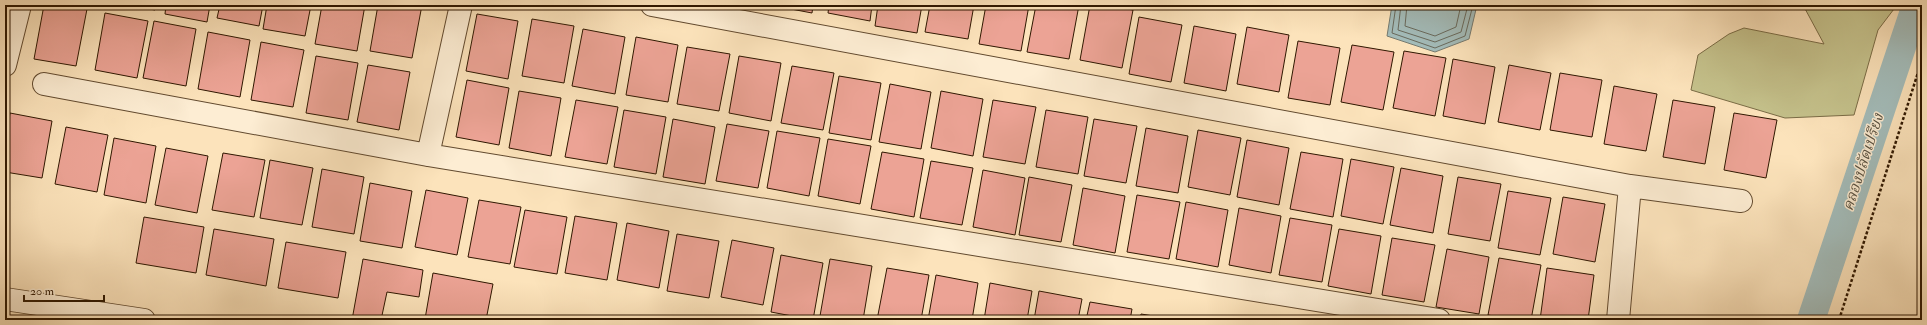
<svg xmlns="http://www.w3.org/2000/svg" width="1927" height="325" font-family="'IM FELL Double Pica','Noto Serif Thai',serif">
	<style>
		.green { fill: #c5c28c; stroke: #7a6c46 }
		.water { fill: #a3bcba; stroke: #757a70 }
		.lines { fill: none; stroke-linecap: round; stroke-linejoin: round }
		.shore { stroke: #696a5d; stroke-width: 1 }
		.canal { stroke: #a3bcba; stroke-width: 28 }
		.building { fill: #eca395; stroke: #2f1700 }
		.street-casing { stroke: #624a2f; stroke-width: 24 }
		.path { stroke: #2f1700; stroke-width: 2.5; stroke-dasharray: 3 2; stroke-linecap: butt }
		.street { stroke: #fdedd3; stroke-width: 22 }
		.labels { text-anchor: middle; stroke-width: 3; stroke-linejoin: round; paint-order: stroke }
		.water-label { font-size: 15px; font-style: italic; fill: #585141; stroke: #fdedd3 }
	</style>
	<rect width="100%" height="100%" fill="#fce3bb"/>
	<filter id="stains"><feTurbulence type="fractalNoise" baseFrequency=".005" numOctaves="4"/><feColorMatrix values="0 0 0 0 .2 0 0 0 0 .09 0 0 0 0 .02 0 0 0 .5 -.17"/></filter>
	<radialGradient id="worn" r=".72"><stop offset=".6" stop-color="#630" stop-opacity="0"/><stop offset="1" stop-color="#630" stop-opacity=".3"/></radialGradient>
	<path class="green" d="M 1803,5 L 1897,5 L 1878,30 L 1854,115 L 1785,118 L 1691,90 L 1698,55 L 1729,34 L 1744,28 L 1824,44 Z"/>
	<path class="water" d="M 1392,5 L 1477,5 L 1469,39 L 1435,52 L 1387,36 Z"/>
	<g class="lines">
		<path class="shore" d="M 1396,5 L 1392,33 L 1435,48 L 1465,36 L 1473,5
			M 1401,5 L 1398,30 L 1435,42 L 1461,32 L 1468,5
			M 1407,5 L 1405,26 L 1435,36 L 1456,27 L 1461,5"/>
		<path class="canal" d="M 1811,320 L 1916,5"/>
	</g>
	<path class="building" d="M 44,5 L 64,5 L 87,9 L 76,66 L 34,59 Z
		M 127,5 L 156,5 L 155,10 Z
		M 166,5 L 210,5 L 207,22 L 165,14 Z
		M 220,5 L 263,5 L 259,26 L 217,18 Z
		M 267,5 L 311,5 L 305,36 L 263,29 Z
		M 322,5 L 365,5 L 357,51 L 315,44 Z
		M 378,5 L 422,5 L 412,58 L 370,51 Z
		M 770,5 L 813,5 L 812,13 Z
		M 829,5 L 872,5 L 870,21 L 828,13 Z
		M 878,5 L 922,5 L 917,33 L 875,26 Z
		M 930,5 L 974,5 L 968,39 L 925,32 Z
		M 986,5 L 1029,5 L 1021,51 L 979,44 Z
		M 1036,5 L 1079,5 L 1069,59 L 1027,52 Z
		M 1090,5 L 1102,5 L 1133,10 L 1122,68 L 1080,60 Z
		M 105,13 L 148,21 L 137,78 L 95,70 Z
		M 477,14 L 518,21 L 508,79 L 466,71 Z
		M 1139,17 L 1182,25 L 1171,82 L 1129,74 Z
		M 532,19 L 574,26 L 564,83 L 522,76 Z
		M 154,21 L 196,29 L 186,86 L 143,78 Z
		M 1194,26 L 1236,34 L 1226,91 L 1184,83 Z
		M 1247,27 L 1289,35 L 1279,92 L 1237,84 Z
		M 583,29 L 625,37 L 615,94 L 572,86 Z
		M 208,32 L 250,40 L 240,97 L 198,89 Z
		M 636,37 L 678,45 L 668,102 L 626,95 Z
		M 1298,41 L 1340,48 L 1330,105 L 1288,98 Z
		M 261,42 L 304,50 L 293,107 L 251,100 Z
		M 1352,45 L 1394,52 L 1383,110 L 1341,102 Z
		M 687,47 L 730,54 L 719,111 L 677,104 Z
		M 1404,51 L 1446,58 L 1435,116 L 1393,108 Z
		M 316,56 L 358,63 L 348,120 L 306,113 Z
		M 739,56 L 781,63 L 771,121 L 729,113 Z
		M 1453,59 L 1495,67 L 1485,124 L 1443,116 Z
		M 368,65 L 410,72 L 399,130 L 357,122 Z
		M 1509,65 L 1551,73 L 1540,130 L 1498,122 Z
		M 792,66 L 834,73 L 823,130 L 781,123 Z
		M 1560,73 L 1602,80 L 1592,137 L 1550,130 Z
		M 839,76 L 881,83 L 871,140 L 829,133 Z
		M 467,80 L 509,88 L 499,145 L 456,137 Z
		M 890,84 L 931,92 L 921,149 L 879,142 Z
		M 1614,86 L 1657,94 L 1646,151 L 1604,144 Z
		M 519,91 L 561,98 L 551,156 L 509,148 Z
		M 941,91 L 983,99 L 973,156 L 931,148 Z
		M 576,100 L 618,107 L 607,164 L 565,157 Z
		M 993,100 L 1036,107 L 1025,164 L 983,157 Z
		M 1673,100 L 1715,107 L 1705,164 L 1663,157 Z
		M 624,110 L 666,117 L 656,174 L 614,167 Z
		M 1046,110 L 1088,117 L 1078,174 L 1036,167 Z
		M 10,113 L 52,121 L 42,178 L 5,172 L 5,141 Z
		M 1734,113 L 1777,120 L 1766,178 L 1724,170 Z
		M 673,119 L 715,127 L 705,184 L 663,177 Z
		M 1094,119 L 1137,126 L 1126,183 L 1084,176 Z
		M 727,124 L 769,131 L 758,188 L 716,181 Z
		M 66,127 L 108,135 L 97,192 L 55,184 Z
		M 1146,128 L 1188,136 L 1178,193 L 1136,186 Z
		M 1198,130 L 1241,138 L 1230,195 L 1188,187 Z
		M 777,131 L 820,138 L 809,196 L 767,188 Z
		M 114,138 L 156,146 L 146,203 L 104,195 Z
		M 828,139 L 871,146 L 860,204 L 818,196 Z
		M 1247,140 L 1289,148 L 1279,205 L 1237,197 Z
		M 166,148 L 208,156 L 197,213 L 155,205 Z
		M 882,152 L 924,159 L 914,217 L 871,209 Z
		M 1301,152 L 1343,159 L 1333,217 L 1290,209 Z
		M 223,153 L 265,160 L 254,217 L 212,210 Z
		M 1351,159 L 1394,167 L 1383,224 L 1341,216 Z
		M 270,160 L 313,168 L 302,225 L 260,218 Z
		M 931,161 L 973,168 L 962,225 L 920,218 Z
		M 1401,168 L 1443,176 L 1433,233 L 1390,225 Z
		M 322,169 L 364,177 L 354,234 L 312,227 Z
		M 983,170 L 1025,178 L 1015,235 L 973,227 Z
		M 1029,177 L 1072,185 L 1061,242 L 1019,235 Z
		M 1458,177 L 1501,184 L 1490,241 L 1448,234 Z
		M 370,183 L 412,191 L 402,248 L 360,241 Z
		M 1083,188 L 1125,196 L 1115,253 L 1073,245 Z
		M 426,190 L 468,198 L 457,255 L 415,247 Z
		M 1508,191 L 1551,198 L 1540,255 L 1498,248 Z
		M 1137,195 L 1180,202 L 1169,259 L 1127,252 Z
		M 1563,197 L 1605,204 L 1595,262 L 1553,254 Z
		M 479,200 L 521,207 L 510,264 L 468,257 Z
		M 1186,202 L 1228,210 L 1218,267 L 1176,259 Z
		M 1239,208 L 1281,216 L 1271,273 L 1229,265 Z
		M 525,210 L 567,217 L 557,274 L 514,267 Z
		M 575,216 L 617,223 L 607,280 L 565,273 Z
		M 144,217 L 204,227 L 196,273 L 136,263 Z
		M 1290,218 L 1332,225 L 1322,282 L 1279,275 Z
		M 627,223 L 669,231 L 659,288 L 617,280 Z
		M 214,229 L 274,239 L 266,286 L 206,275 Z
		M 1339,229 L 1381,236 L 1371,294 L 1328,286 Z
		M 677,234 L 719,241 L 709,298 L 667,291 Z
		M 1392,238 L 1435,245 L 1424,302 L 1382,295 Z
		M 732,240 L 774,248 L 763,305 L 721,297 Z
		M 286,242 L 346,252 L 338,298 L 278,288 Z
		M 1447,249 L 1489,257 L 1479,314 L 1436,307 Z
		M 781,255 L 823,263 L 813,320 L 771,312 Z
		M 1499,258 L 1541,265 L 1531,320 L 1517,320 L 1488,315 Z
		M 363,259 L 423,270 L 419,297 L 387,292 L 381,320 L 352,320 Z
		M 830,259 L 872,266 L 863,320 L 843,320 L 820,316 Z
		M 887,268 L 929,275 L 921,320 L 877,320 Z
		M 1547,268 L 1594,275 L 1588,320 L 1540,320 Z
		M 433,273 L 493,284 L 486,320 L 425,319 Z
		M 936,275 L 978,283 L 972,320 L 928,320 Z
		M 990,283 L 1032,291 L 1027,320 L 984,320 Z
		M 1039,291 L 1082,299 L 1078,320 L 1034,320 Z
		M 1090,302 L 1132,309 L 1130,320 L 1086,320 Z
		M 1141,314 L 1179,320 L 1140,320 Z"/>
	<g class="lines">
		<g class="street-casing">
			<path id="street" d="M 652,5 L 1630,186 L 1741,201
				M 5,65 L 20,5
				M 44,84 L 428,155 L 1439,320
				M 428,155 L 461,5
				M 5,299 L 144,320
				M 1618,320 L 1630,186"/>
		</g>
		<path class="path" d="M 1839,320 L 1922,60"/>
		<use href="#street" class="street"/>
	</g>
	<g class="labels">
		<g class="water-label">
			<text transform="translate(1863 162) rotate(-72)" y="5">คลองปลัดเปรียง</text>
		</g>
	</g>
	<rect width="1927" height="325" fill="none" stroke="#fce3bb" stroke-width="20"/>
	<rect x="6" y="6" width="1915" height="313" fill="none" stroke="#2f1700" stroke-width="2"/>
	<rect x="10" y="10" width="1907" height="305" fill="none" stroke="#2f1700"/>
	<path d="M24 295v6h80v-6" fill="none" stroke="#2f1700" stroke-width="2"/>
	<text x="30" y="295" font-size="12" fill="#2f1700" stroke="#fdedd3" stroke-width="3" paint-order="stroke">20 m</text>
	<rect width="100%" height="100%" filter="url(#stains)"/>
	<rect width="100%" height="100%" fill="url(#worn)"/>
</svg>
